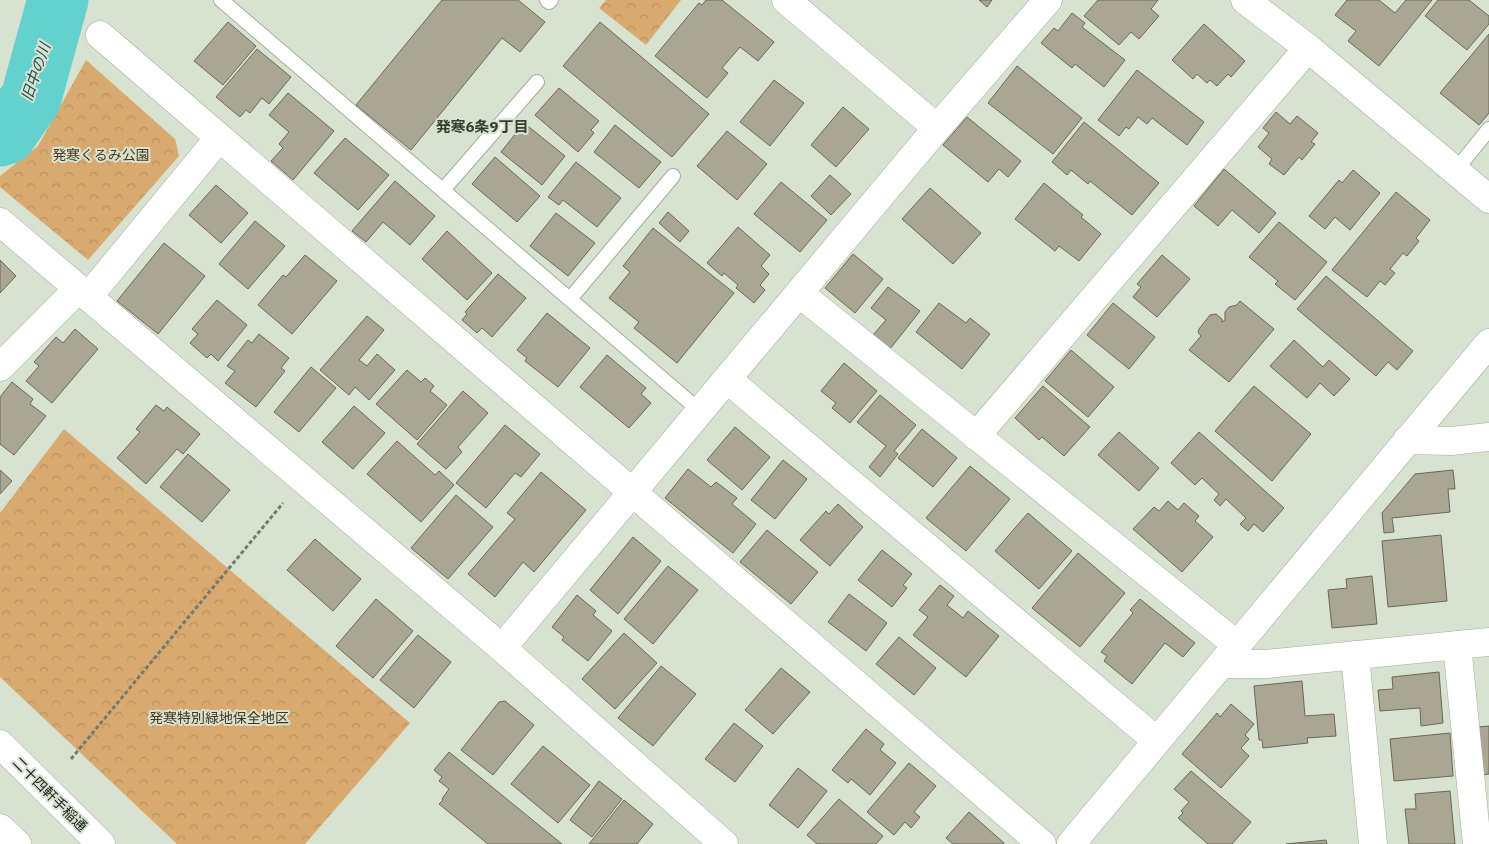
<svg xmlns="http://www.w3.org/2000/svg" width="1489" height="844" font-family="'IBM Plex Sans','Noto Sans JP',sans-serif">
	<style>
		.forest { fill: url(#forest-crowns) }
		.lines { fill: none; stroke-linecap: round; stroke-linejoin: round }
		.river { stroke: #63d2cf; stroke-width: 61 }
		.building { fill: #a9a793; stroke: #6a6855 }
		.service-casing { stroke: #a1ac99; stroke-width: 16 }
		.minor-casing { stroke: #a1ac99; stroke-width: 29 }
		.tertiary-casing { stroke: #a1ac99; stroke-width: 29 }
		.path { stroke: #717a6d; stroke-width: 3; stroke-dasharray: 4 2.5; stroke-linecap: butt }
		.service { stroke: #fff; stroke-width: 14 }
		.minor { stroke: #fff; stroke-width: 28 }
		.tertiary { stroke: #fff; stroke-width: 28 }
		.labels { text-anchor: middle; stroke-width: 4; stroke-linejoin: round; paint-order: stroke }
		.park-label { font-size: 14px; fill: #493417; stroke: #d7e3d0 }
		.street-label { font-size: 14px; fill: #151a13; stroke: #d7e3d0 }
		.water-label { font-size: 15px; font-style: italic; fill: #1d4e4d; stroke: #d7e3d0 }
		.neighbourhood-label { font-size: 15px; font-weight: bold; fill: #353e2f; stroke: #d7e3d0 }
	</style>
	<defs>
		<pattern id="forest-crowns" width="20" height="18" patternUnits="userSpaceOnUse" patternTransform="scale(1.25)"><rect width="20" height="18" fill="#d9aa6f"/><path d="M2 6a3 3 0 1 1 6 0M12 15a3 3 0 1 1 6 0" fill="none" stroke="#b9925f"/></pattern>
	</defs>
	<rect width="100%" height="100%" fill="#d7e3d0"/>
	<path class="forest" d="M 606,0 L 681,0 L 646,45 L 599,8 Z
		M 86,60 L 175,139 L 179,156 L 88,260 L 0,187 L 0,176 L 38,146 Z
		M 64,429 L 410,723 L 305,844 L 177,844 L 0,677 L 0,513 Z"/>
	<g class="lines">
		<path class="river" d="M 0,136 L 6,134 L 31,98 L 58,0"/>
	</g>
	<path class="building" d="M 442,0 L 518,0 L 545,22 L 520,52 L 502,38 L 411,150 L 356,105 Z
		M 706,0 L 722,0 L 774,42 L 758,61 L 740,47 L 722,68 L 728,73 L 707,98 L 655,56 L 699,3 L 702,5 Z
		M 979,0 L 992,0 L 987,7 Z
		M 1098,0 L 1158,0 L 1151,9 L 1159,16 L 1139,39 L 1131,32 L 1119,45 L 1084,16 Z
		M 1347,0 L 1379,0 L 1395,13 L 1406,0 L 1432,0 L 1379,66 L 1348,41 L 1356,31 L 1335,15 Z
		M 1438,0 L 1469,0 L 1489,16 L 1489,24 L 1467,50 L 1425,16 Z
		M 1072,13 L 1085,23 L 1082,27 L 1125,60 L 1104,87 L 1075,64 L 1072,68 L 1041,43 L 1054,28 L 1058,31 Z
		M 228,22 L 256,46 L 223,85 L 194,61 Z
		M 600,22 L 709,114 L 672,157 L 563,66 Z
		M 1204,24 L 1245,61 L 1231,77 L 1228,74 L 1217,86 L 1210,80 L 1207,83 L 1197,74 L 1193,79 L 1172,60 Z
		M 1489,34 L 1489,113 L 1479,125 L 1440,93 Z
		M 257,49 L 291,77 L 269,104 L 262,98 L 250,113 L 246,110 L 240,117 L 216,97 Z
		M 1017,66 L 1082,118 L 1053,154 L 988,103 Z
		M 1137,70 L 1204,122 L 1187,145 L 1152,118 L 1147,124 L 1138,117 L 1129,129 L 1126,127 L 1119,136 L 1098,120 Z
		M 774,80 L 804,103 L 770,146 L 740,122 Z
		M 559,88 L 599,121 L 591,130 L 594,133 L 578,152 L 535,115 Z
		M 288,93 L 334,131 L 293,180 L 271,161 L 283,148 L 279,144 L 289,132 L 269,115 Z
		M 843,107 L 869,129 L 836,167 L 811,145 Z
		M 1276,112 L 1290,124 L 1297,116 L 1318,133 L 1311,142 L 1315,144 L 1302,160 L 1299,157 L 1284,175 L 1269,164 L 1272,159 L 1258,147 L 1269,133 L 1263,128 Z
		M 967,117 L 1021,161 L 1008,177 L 999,169 L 988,182 L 943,145 Z
		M 1084,122 L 1159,183 L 1132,215 L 1090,181 L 1088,184 L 1071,170 L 1067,175 L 1052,162 Z
		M 524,123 L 565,156 L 542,185 L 501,152 Z
		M 615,125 L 661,162 L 639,188 L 594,152 Z
		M 727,131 L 767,164 L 737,200 L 697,166 Z
		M 345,138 L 389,175 L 358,210 L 314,173 Z
		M 495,157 L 540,196 L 517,222 L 472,184 Z
		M 576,162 L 621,198 L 597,227 L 563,200 L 559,205 L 548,197 Z
		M 1224,169 L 1276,213 L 1259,233 L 1232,210 L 1218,226 L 1194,206 Z
		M 1353,170 L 1380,193 L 1350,230 L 1335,217 L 1325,229 L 1309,216 L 1339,180 L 1342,183 Z
		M 830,175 L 851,194 L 831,215 L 811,196 Z
		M 395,181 L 435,216 L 410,245 L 383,222 L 366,242 L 352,231 Z
		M 781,182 L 827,220 L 800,252 L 754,214 Z
		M 1044,183 L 1083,215 L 1081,217 L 1101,234 L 1079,261 L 1059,246 L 1055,251 L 1015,219 Z
		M 216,185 L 248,213 L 221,243 L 189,215 Z
		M 930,188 L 981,233 L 953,264 L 902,219 Z
		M 1396,192 L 1430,220 L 1416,238 L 1419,241 L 1407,256 L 1403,253 L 1390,269 L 1395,273 L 1385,285 L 1380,281 L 1367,297 L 1332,270 Z
		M 668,212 L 689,231 L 680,242 L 659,223 Z
		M 556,213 L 595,243 L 568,276 L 530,246 Z
		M 255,221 L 285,246 L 248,289 L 219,264 Z
		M 1279,222 L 1327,262 L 1295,300 L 1275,284 L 1278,281 L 1249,257 Z
		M 738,227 L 770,255 L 761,266 L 769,274 L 760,285 L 765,290 L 754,303 L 736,288 L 738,285 L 724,273 L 722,276 L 707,263 Z
		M 653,228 L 734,293 L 677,363 L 634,328 L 639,322 L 609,298 L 630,272 L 623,266 Z
		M 447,231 L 492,273 L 467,300 L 422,259 Z
		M 164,243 L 205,276 L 158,334 L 117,301 Z
		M 853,254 L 883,279 L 855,313 L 825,288 Z
		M 305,255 L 337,281 L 292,334 L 258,305 L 283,275 L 286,277 Z
		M 1162,255 L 1190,279 L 1157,317 L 1133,297 L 1141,287 L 1137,284 Z
		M 0,260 L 16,276 L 0,293 Z
		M 498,274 L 526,298 L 492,337 L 482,328 L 477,333 L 462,320 L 467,314 L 465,312 Z
		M 1326,276 L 1413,351 L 1397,370 L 1388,362 L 1376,376 L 1297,309 Z
		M 888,287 L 920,311 L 890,349 L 873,335 L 886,320 L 871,308 Z
		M 217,300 L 247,325 L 218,361 L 211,354 L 207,358 L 190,343 L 198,334 L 192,329 Z
		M 1240,301 L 1274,329 L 1229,382 L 1189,350 L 1201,336 L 1198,332 L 1199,329 L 1210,315 L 1216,314 L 1222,319 L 1222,322 L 1225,320 L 1225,312 L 1229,307 L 1237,305 Z
		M 939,303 L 966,323 L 970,318 L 990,334 L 962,369 L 916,332 Z
		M 1113,303 L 1155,337 L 1129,369 L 1087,335 Z
		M 547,313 L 590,348 L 558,387 L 525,361 L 527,358 L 517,350 Z
		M 367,316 L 384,330 L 359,360 L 367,366 L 377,354 L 395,370 L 369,400 L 355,387 L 349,395 L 320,370 Z
		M 75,329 L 98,349 L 52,403 L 26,381 L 39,366 L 34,362 L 56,337 L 63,343 Z
		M 259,334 L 289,358 L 281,368 L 285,371 L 256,407 L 225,383 L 235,371 L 227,366 L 248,340 L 252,343 Z
		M 1294,340 L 1323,367 L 1329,360 L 1350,379 L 1334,396 L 1320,383 L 1307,398 L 1270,366 Z
		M 1071,350 L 1114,387 L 1088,417 L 1045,381 Z
		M 607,355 L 646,388 L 641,394 L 651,403 L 629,428 L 580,387 Z
		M 844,363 L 877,391 L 850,423 L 832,408 L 836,403 L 821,391 Z
		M 311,367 L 336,388 L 299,432 L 274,412 Z
		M 407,370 L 421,382 L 425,378 L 434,386 L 430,391 L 447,405 L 417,440 L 376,404 Z
		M 12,382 L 33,399 L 30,404 L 46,416 L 14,455 L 0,444 L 0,397 Z
		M 1043,386 L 1090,427 L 1064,456 L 1042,437 L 1039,440 L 1015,418 Z
		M 1254,386 L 1311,434 L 1272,481 L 1215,431 Z
		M 463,391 L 488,413 L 458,447 L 462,452 L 446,469 L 417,444 Z
		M 880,395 L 916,425 L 894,451 L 898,454 L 880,477 L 869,467 L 886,446 L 857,422 Z
		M 156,405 L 164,411 L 167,407 L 200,434 L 183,454 L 177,449 L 146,484 L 117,458 L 140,432 L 136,429 Z
		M 354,406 L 385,433 L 353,469 L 322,442 Z
		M 505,425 L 540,454 L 521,477 L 515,473 L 486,508 L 456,483 Z
		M 735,427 L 770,457 L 742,490 L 707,460 Z
		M 922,429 L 957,458 L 933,487 L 898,458 Z
		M 1119,432 L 1159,468 L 1139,491 L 1098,455 Z
		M 1199,432 L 1284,508 L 1263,532 L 1254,524 L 1248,531 L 1240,524 L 1246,518 L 1226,499 L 1220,506 L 1214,500 L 1219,494 L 1202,478 L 1195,485 L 1171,463 Z
		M 397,441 L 435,475 L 439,471 L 454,485 L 421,522 L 367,474 Z
		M 188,454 L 230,490 L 202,522 L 160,487 Z
		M 783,460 L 807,479 L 775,519 L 751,500 Z
		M 970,466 L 1010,499 L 966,551 L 926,518 Z
		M 688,469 L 711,487 L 716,482 L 737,498 L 732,504 L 756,524 L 733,553 L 665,498 Z
		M 0,470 L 12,481 L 0,494 Z
		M 1453,470 L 1455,489 L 1448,489 L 1450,512 L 1392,518 L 1394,532 L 1384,533 L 1382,513 L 1415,474 Z
		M 541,472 L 586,510 L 534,572 L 523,562 L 495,597 L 468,574 L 515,519 L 507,513 Z
		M 456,495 L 493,527 L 448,579 L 411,548 Z
		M 1168,501 L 1178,510 L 1184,503 L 1199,516 L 1195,521 L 1213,537 L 1182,572 L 1133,529 L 1154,507 L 1159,511 Z
		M 838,504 L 863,527 L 830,566 L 800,540 L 826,511 L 829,514 Z
		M 1028,513 L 1072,551 L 1039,589 L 995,551 Z
		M 767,530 L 818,572 L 791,604 L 740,562 Z
		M 1441,535 L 1447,601 L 1388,607 L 1382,541 Z
		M 633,537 L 661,561 L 618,614 L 590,590 Z
		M 315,539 L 361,579 L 333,611 L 287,570 Z
		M 882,550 L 912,574 L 903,585 L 907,588 L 892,607 L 858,580 Z
		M 1078,553 L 1125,593 L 1080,647 L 1032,608 Z
		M 668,566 L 698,590 L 653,644 L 624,619 Z
		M 1372,576 L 1377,624 L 1332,628 L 1328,590 L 1347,588 L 1346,579 Z
		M 940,585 L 954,596 L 947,605 L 963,618 L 968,611 L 999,636 L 966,677 L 913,635 L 928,617 L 919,610 Z
		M 849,594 L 887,623 L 866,651 L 828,622 Z
		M 577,595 L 596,611 L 593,615 L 612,631 L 588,661 L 562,640 L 564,637 L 552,627 Z
		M 376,599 L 413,631 L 373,678 L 336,646 Z
		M 1140,599 L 1195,643 L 1183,657 L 1165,643 L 1132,684 L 1104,661 L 1107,656 L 1101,652 L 1133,613 L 1130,610 Z
		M 624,633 L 657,663 L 615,709 L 582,679 Z
		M 418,635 L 451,662 L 414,708 L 380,680 Z
		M 899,637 L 936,668 L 914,695 L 876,664 Z
		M 661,666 L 696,694 L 653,746 L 618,718 Z
		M 781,668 L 810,692 L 773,734 L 745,710 Z
		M 1439,672 L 1443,723 L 1421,726 L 1420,708 L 1380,711 L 1378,690 L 1393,689 L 1392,677 Z
		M 1302,681 L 1305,716 L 1334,714 L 1336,736 L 1307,738 L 1308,743 L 1263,748 L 1262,740 L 1259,740 L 1254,686 Z
		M 505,701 L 534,725 L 493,775 L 461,750 L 499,702 Z
		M 1231,704 L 1254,724 L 1245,735 L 1249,739 L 1241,748 L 1249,756 L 1221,788 L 1182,754 L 1217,713 L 1220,717 Z
		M 734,723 L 763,746 L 735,782 L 705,759 Z
		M 1489,726 L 1489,774 L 1482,775 L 1477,727 Z
		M 866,729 L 884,744 L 880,750 L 896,763 L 870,795 L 851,779 L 848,783 L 832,770 Z
		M 1450,733 L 1453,776 L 1394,781 L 1390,739 Z
		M 543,746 L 590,785 L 558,823 L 511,784 Z
		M 449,752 L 562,844 L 488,844 L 439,804 L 443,800 L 442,799 L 449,789 L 439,781 L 442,777 L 434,770 Z
		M 909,763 L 936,786 L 914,812 L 920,817 L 911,828 L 905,822 L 894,835 L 867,812 Z
		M 798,768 L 827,791 L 798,828 L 769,805 Z
		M 1191,771 L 1251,822 L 1232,844 L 1208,844 L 1178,818 L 1183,813 L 1181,811 L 1189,802 L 1174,789 Z
		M 599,781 L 622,799 L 592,837 L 570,820 Z
		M 1450,791 L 1455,844 L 1409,844 L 1405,809 L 1416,809 L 1415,794 Z
		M 839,799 L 883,836 L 876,844 L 817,844 L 807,835 Z
		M 624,800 L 653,824 L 637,844 L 589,844 Z
		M 969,812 L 1004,843 L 1003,844 L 953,844 L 946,838 Z
		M 1326,840 L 1327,844 L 1286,844 Z"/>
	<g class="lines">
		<g class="service-casing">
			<path id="service" d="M 221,0 L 700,411
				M 547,0 L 549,2 L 551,0
				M 1455,171 L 1489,129
				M 443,190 L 537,82
				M 570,299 L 673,176"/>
		</g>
		<g class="minor-casing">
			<path id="minor" d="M 786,0 L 937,128
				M 1245,0 L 1308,48 L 1489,199
				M 100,35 L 1042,844
				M 0,222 L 502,648 L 724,844
				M 799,293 L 1237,645
				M 88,297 L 219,138
				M 0,367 L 78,289
				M 727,379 L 1157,741
				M 976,436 L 1308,48
				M 1407,440 L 1451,441 L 1489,437
				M 1457,645 L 1477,844
				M 502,648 L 937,128 L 1048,0
				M 1355,655 L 1373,844
				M 1222,664 L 1266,664 L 1489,642
				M 1071,844 L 1489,343"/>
		</g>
		<g class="tertiary-casing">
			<path id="tertiary" d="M 0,744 L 101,844
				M 0,828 L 17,844"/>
		</g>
		<path class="path" d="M 71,759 L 283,503"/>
		<use href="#service" class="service"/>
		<use href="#minor" class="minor"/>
		<use href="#tertiary" class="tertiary"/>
	</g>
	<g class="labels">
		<g class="park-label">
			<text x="101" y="160">発寒くるみ公園</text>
			<text x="219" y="723">発寒特別緑地保全地区</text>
		</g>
		<g class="street-label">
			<text transform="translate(50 794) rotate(45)" y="5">二十四軒手稲通</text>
		</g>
		<g class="water-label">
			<text transform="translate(36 72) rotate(-71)" y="5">旧中の川</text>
		</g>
		<g class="neighbourhood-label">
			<text x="482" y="132">発寒6条9丁目</text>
		</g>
	</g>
</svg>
